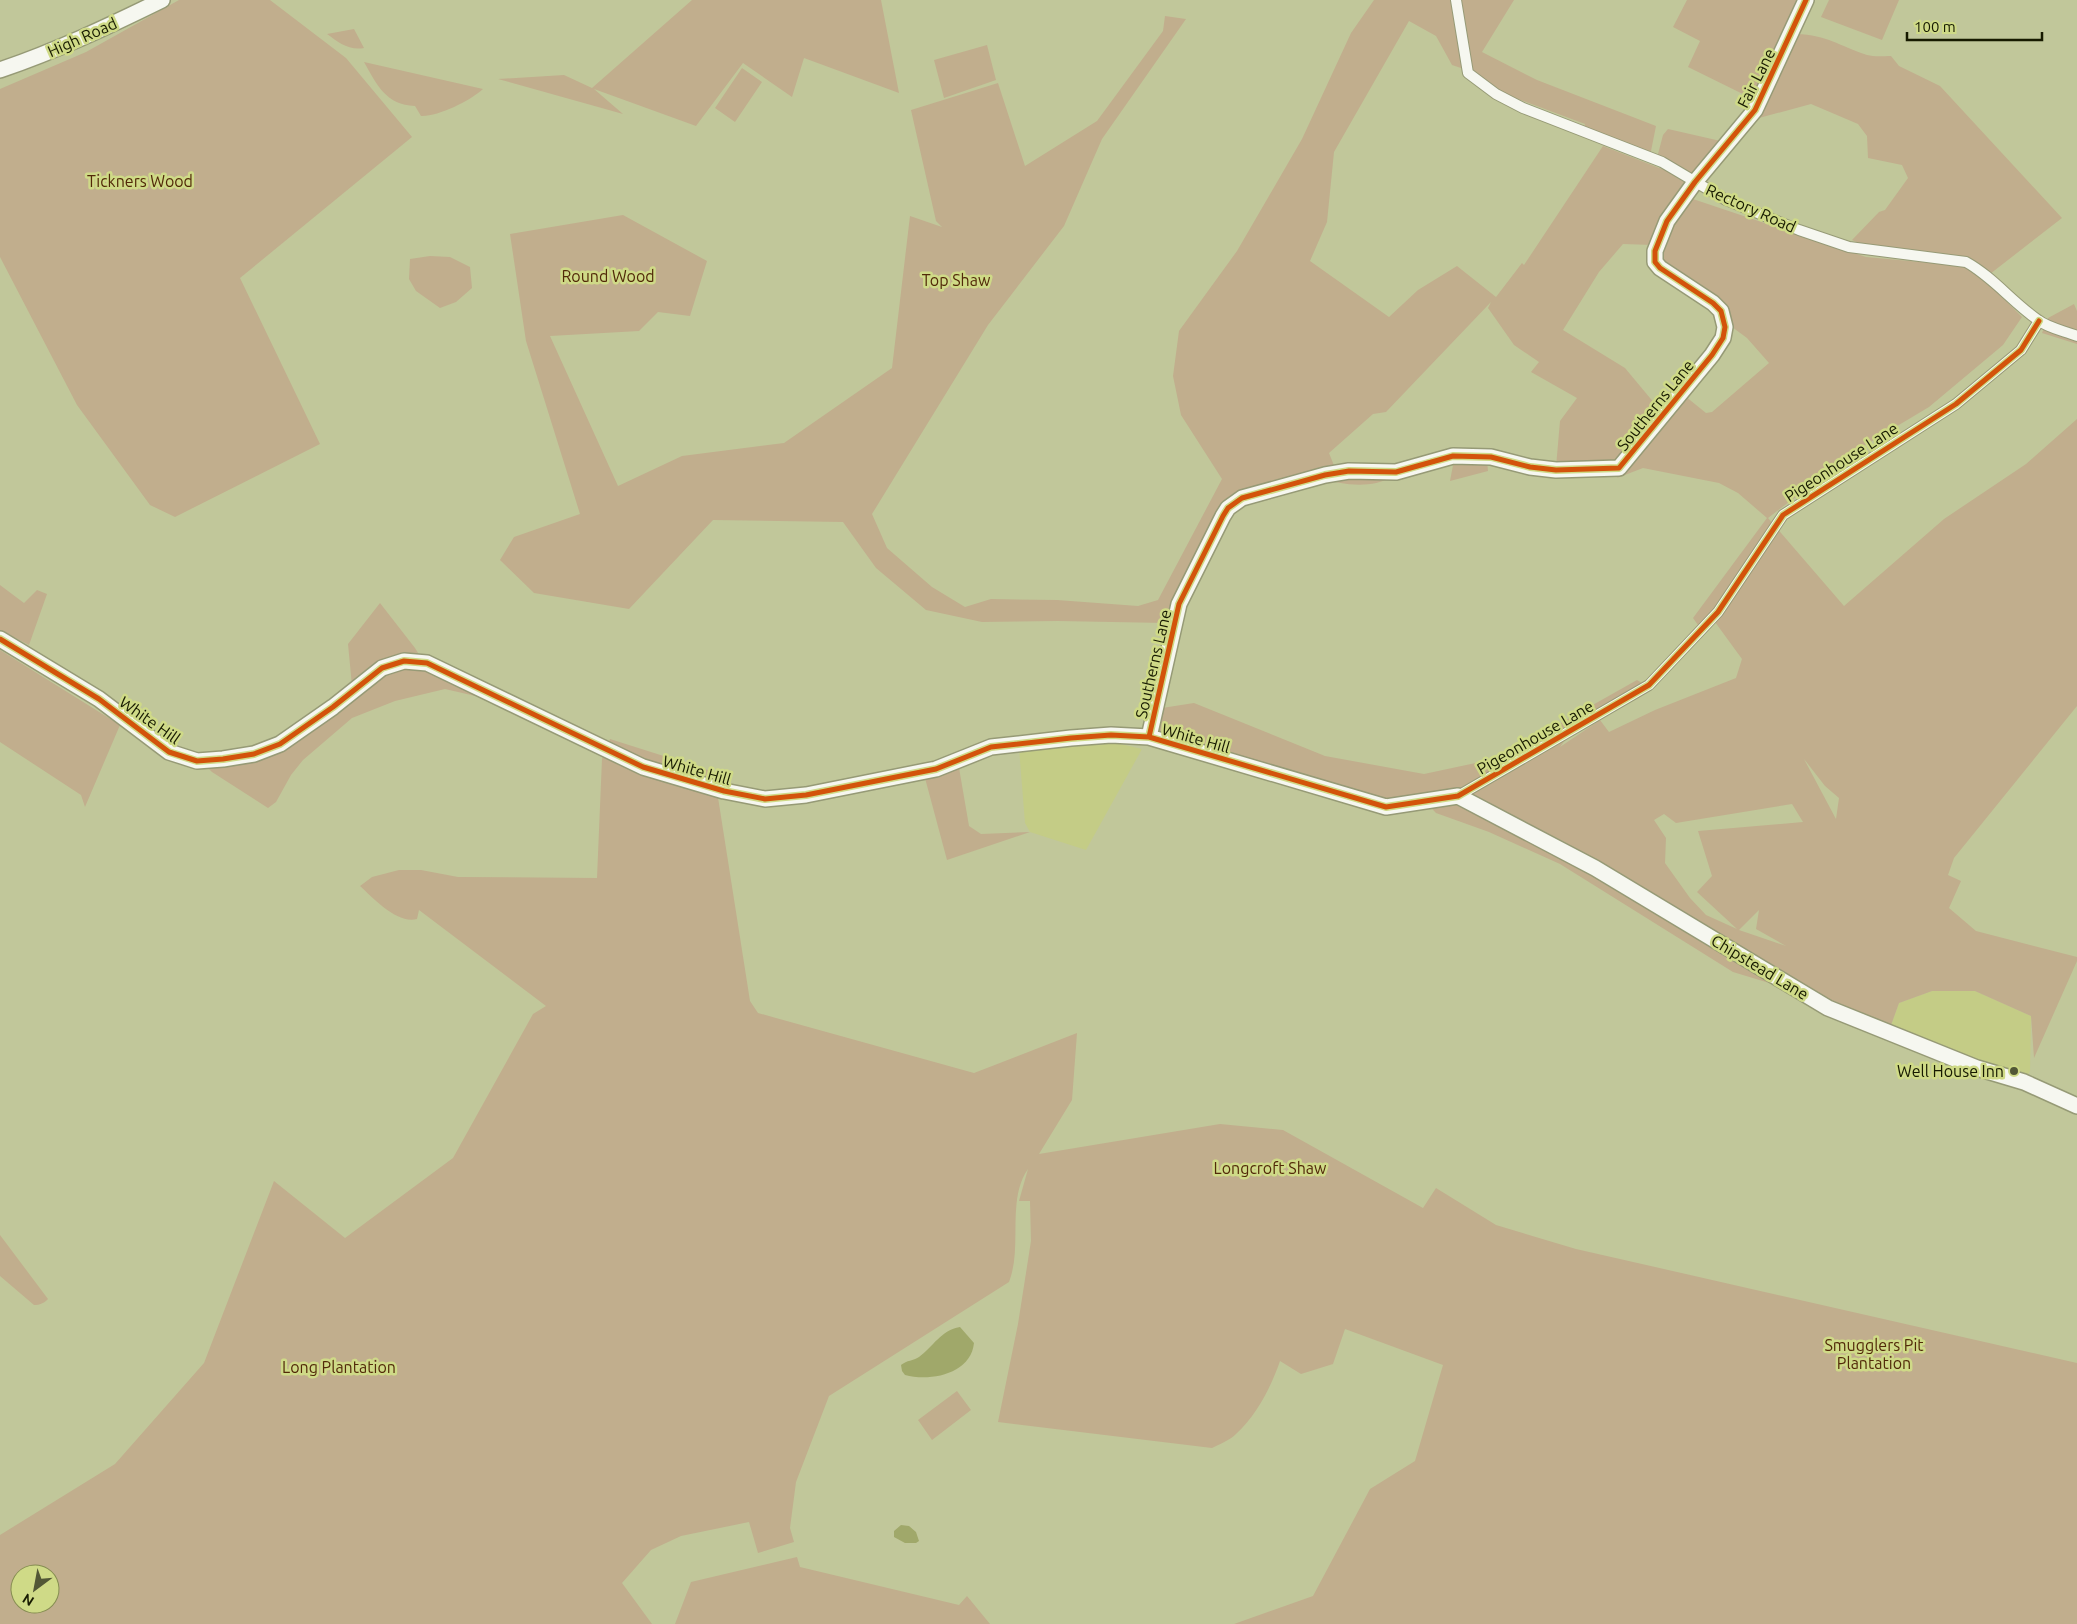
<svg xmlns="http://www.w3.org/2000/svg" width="2077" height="1624" font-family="Ubuntu,sans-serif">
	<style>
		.built { fill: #c4cc86 }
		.green { fill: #c1ae8d; fill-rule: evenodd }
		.water { fill: #a0a86a }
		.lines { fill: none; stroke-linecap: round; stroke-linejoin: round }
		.street-casing { stroke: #969a76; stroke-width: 12 }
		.secondary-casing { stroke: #969a76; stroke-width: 18 }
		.street { stroke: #f6f7f0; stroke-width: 10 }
		.secondary { stroke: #f6f7f0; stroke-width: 15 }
		.cycleway-casing { stroke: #cfda87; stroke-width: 8 }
		.cycleway { stroke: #d3530b; stroke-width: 5 }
		.poi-dot { fill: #525736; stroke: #cfda87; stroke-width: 2 }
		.labels { text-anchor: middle; stroke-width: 5; stroke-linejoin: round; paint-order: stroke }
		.street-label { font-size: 16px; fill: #171a00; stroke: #cfda87 }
		.park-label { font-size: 16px; fill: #522909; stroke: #cfda87 }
		.poi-label { font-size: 16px; fill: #171a00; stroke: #cfda87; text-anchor: end }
	</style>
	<rect width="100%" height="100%" fill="#c1c79a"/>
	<path class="built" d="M 1112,742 L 1142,749 L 1086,850 L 1030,832 L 1025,823 L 1019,748 Z
		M 1932,991 L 1975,991 L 2031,1016 L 2030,1071 L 2024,1082 L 1890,1028 L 1899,1003 Z"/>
	<path class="green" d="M 179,0 L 270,0 L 346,58 L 412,137 L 240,278 L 320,444 L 175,517 L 150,505 L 77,405 L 0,257 L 0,89 L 86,52 Z
		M 692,0 L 881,0 L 899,93 L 804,58 L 792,97 L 743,63 L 696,126 L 594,89 L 623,114 L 498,79 L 564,75 L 592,88 Z
		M 1374,0 L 1514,0 L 1482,52 L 1537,80 L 1656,126 L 1651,151 L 1648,153 L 1584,128 L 1585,124 L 1507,95 L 1476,73 L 1452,65 L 1436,36 L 1409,21 L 1334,152 L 1327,222 L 1310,261 L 1389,317 L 1418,290 L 1457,266 L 1496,297 L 1522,263 L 1524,265 L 1603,146 L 1667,171 L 1684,182 L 1684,189 L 1652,245 L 1623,244 L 1599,272 L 1563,330 L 1625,368 L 1660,410 L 1617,464 L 1556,467 L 1560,421 L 1577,398 L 1531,372 L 1539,362 L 1514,345 L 1488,308 L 1491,302 L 1386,412 L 1373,414 L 1329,453 L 1335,468 L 1222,511 L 1175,616 L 1166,623 L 1058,621 L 982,622 L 926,610 L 876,568 L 843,522 L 713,520 L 629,609 L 534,593 L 500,560 L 514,537 L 580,514 L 526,341 L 510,234 L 623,215 L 707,261 L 690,316 L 658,312 L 639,331 L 550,336 L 618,486 L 682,456 L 784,443 L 892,368 L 910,216 L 942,227 L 936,221 L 911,110 L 998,83 L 1025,166 L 1097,121 L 1163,31 L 1165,16 L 1186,19 L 1102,139 L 1064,226 L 988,325 L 872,514 L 887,548 L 932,587 L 965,607 L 991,599 L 1057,600 L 1138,606 L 1158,600 L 1222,479 L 1181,415 L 1173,376 L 1179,331 L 1237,251 L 1302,139 L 1351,33 Z
		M 1687,0 L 1799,0 L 1753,99 L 1688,67 L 1700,41 L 1673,27 Z
		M 1829,0 L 1899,0 L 1882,40 L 1821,17 Z
		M 354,29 L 364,48 C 349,51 338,42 327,34 Z
		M 1796,34 C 1828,35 1839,46 1867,55 C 1874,57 1884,56 1891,56 L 1899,66 L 1940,86 L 2062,218 L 1990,274 L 1969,259 L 1861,244 L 1852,240 L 1879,212 L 1885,210 L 1908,178 L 1902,165 L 1868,158 L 1867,136 L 1858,124 L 1811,104 L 1759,118 Z
		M 987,45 L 996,80 L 944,98 L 934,60 Z
		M 364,62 L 483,89 C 470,101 437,117 421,116 L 415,106 C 386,105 377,85 364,62 Z
		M 742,68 L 762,82 L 735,122 L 715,108 Z
		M 1668,129 L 1725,142 L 1699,172 L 1691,173 L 1659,157 L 1658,154 L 1663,135 Z
		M 1687,197 L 1866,257 L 1964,266 L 1993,288 L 2022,317 L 2003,345 L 1929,407 L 1857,450 L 1768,518 L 1844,606 L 1944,519 L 2026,464 L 2077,419 L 2077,706 L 1954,858 L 1948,875 L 1961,881 L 1949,908 L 1976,931 L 2077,957 L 2077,961 L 2034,1058 L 2031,1016 L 1975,991 L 1932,991 L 1899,1003 L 1890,1028 L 1825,1000 L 1733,972 L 1560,864 L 1489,832 L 1436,813 L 1421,797 L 1386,802 L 1155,731 L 1162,708 L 1194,703 L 1325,756 L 1424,774 L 1499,758 L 1637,680 L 1642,683 L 1579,721 L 1560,747 L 1600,720 L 1609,732 L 1655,710 L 1736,678 L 1742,659 L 1715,622 L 1698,625 L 1693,618 L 1767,518 L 1738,493 L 1719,483 L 1643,468 L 1617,478 L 1685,396 L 1706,413 L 1712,412 L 1769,363 L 1747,338 L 1728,324 L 1666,266 L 1661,248 ZM 1804,759 L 1825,786 L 1839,798 L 1836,819 ZM 1472,797 L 1567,843 L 1458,806 ZM 1792,804 L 1803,822 L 1698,831 L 1712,876 L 1697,892 L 1737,929 L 1706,915 L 1690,898 L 1665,863 L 1666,838 L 1654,820 L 1664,814 L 1676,823 ZM 1759,910 L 1756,929 L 1786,946 L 1739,930 Z
		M 430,256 L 450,257 L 470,267 L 472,288 L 456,302 L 440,308 L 416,291 L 409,279 L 410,259 Z
		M 2074,304 L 2077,311 L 2077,344 L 2042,333 L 2048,318 Z
		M 1454,460 L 1487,461 L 1488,471 L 1450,481 Z
		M 1392,477 C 1371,489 1342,485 1320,478 Z
		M 0,585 L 24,603 L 37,590 L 47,594 L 29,645 L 0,630 Z
		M 380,603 L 415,648 L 429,671 L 484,698 L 445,689 L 395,701 L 352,718 L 303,760 L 291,775 L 276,802 L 268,808 L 212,772 L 205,765 L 229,765 L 353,696 L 348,644 Z
		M 0,650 L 120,725 L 85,807 L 81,795 L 0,742 Z
		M 610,739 L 714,772 L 750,1001 L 758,1013 L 974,1073 L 1077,1033 L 1072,1100 L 1039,1154 L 1220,1124 L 1283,1130 L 1423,1208 L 1436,1188 L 1496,1225 L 1576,1249 L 2077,1363 L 2077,1624 L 1234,1624 L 1313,1596 L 1370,1489 L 1415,1461 L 1443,1365 L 1345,1329 L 1333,1364 L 1301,1374 L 1280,1361 C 1271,1387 1257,1415 1236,1434 C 1230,1440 1220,1444 1212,1448 L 998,1422 L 1018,1324 L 1031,1241 L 1030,1201 L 1019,1201 L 1028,1169 C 1006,1201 1023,1246 1009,1282 L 829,1396 L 796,1482 L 790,1528 L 794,1542 L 758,1553 L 749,1522 L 681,1536 L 651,1550 L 622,1583 L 652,1624 L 0,1624 L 0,1535 L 115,1464 L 204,1363 L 274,1181 L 345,1238 L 453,1158 L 533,1014 L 546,1006 L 419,910 L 417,919 C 397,924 374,899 360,886 L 372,877 L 399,870 L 421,870 L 458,877 L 597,878 L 602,759 ZM 20,1574 L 50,1574 L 50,1604 L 20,1604 Z
		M 958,762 L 969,826 L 981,834 L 1030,832 L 947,860 L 925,778 Z
		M 0,1235 L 48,1299 C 44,1303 40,1305 34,1305 L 0,1276 Z
		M 957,1391 L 971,1410 L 932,1440 L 918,1420 Z
		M 797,1557 L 800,1567 L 959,1605 L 967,1596 L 990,1624 L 675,1624 L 691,1582 Z"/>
	<path class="water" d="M 960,1327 L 974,1343 C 971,1374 930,1382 905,1375 L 902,1371 L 901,1365 C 907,1360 913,1361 919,1357 C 933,1347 941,1330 960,1327 Z
		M 901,1525 L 909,1526 L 916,1532 L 919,1541 L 916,1543 L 905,1543 L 894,1537 L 894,1531 Z"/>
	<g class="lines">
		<g class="street-casing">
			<path id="street" d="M 1456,0 L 1468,73 L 1496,94 L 1523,108 L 1662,162 L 1726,200 L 1799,230 L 1849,247 L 1966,262 C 1993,277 2012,302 2038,320 C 2048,328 2065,331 2077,336
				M 1458,796 L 1649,685 L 1718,612 L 1783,515 L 1956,404 L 2021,350 L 2039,321"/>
		</g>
		<g class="secondary-casing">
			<path id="secondary" d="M 0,70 C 56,51 109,26 162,0
				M 0,639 L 99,699 L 169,752 L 197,761 L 223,759 L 254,754 L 280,744 L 333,707 L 382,668 L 404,661 L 427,663 L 643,767 L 724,791 L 765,799 L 806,795 L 936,769 L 991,747 L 1071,738 L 1111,735 L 1149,737 L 1386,807 L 1458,796 L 1595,868 L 1828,1008 L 1977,1068 L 2024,1082 L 2077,1106
				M 1149,737 L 1179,604 L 1223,516 L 1228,508 L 1242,498 L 1325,475 L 1349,471 L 1396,472 L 1453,456 L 1491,457 L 1530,467 L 1556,470 L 1619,468 L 1712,355 L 1723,338 L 1725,327 L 1721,311 L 1713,303 L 1660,268 L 1655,262 L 1655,251 L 1667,221 L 1695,182 L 1755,110 L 1806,0"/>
		</g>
		<use href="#street" class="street"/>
		<use href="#secondary" class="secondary"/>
		<g class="cycleway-casing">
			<path id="cycleway" d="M 0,639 L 99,699 L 169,752 L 197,761 L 223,759 L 254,754 L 280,744 L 333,707 L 382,668 L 404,661 L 427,663 L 643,767 L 724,791 L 765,799 L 806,795 L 936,769 L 991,747 L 1071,738 L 1111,735 L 1149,737 L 1386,807 L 1458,796 L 1649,685 L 1718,612 L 1783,515 L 1956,404 L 2021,350 L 2039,321
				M 1149,737 L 1179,604 L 1223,516 L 1228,508 L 1242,498 L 1325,475 L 1349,471 L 1396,472 L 1453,456 L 1491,457 L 1530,467 L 1556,470 L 1619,468 L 1712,355 L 1723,338 L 1725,327 L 1721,311 L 1713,303 L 1660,268 L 1655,262 L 1655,251 L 1667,221 L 1695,182 L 1755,110 L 1806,0"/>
		</g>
		<use href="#cycleway" class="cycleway"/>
	</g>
	<circle class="poi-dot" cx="2014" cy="1071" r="5"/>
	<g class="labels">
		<g class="street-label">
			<text transform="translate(82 37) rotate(-24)" y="6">High Road</text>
			<text transform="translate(1756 78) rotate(-63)" y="6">Fair Lane</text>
			<text transform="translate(1751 208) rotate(24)" y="6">Rectory Road</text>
			<text transform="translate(1655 405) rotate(-51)" y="6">Southerns Lane</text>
			<text transform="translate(1841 462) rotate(-33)" y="6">Pigeonhouse Lane</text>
			<text transform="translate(1153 664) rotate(-77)" y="6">Southerns Lane</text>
			<text transform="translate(150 720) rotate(35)" y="6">White Hill</text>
			<text transform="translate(1535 737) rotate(-30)" y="6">Pigeonhouse Lane</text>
			<text transform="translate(1196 738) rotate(16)" y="6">White Hill</text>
			<text transform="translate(697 770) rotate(16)" y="6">White Hill</text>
			<text transform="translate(1760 967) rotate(31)" y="6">Chipstead Lane</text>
		</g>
		<g class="park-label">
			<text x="140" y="187">Tickners Wood</text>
			<text x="608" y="282">Round Wood</text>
			<text x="956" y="286">Top Shaw</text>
			<text x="1270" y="1174">Longcroft Shaw</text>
			<text x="1874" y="1351">Smugglers Pit<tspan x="1874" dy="18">Plantation</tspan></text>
			<text x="339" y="1373">Long Plantation</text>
		</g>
		<g class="poi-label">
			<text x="2004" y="1077">Well House Inn</text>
		</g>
	</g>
	<g transform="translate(35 1589) rotate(212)"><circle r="24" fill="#cfda87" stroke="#858d51"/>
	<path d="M0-4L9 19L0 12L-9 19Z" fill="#525736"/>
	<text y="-8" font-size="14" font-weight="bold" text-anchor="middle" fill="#171a00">N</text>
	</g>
	<path d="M1907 32v8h135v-8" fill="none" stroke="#171a00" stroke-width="2.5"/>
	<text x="1914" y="32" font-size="15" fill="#171a00" stroke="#cfda87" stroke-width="4" paint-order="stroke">100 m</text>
</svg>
